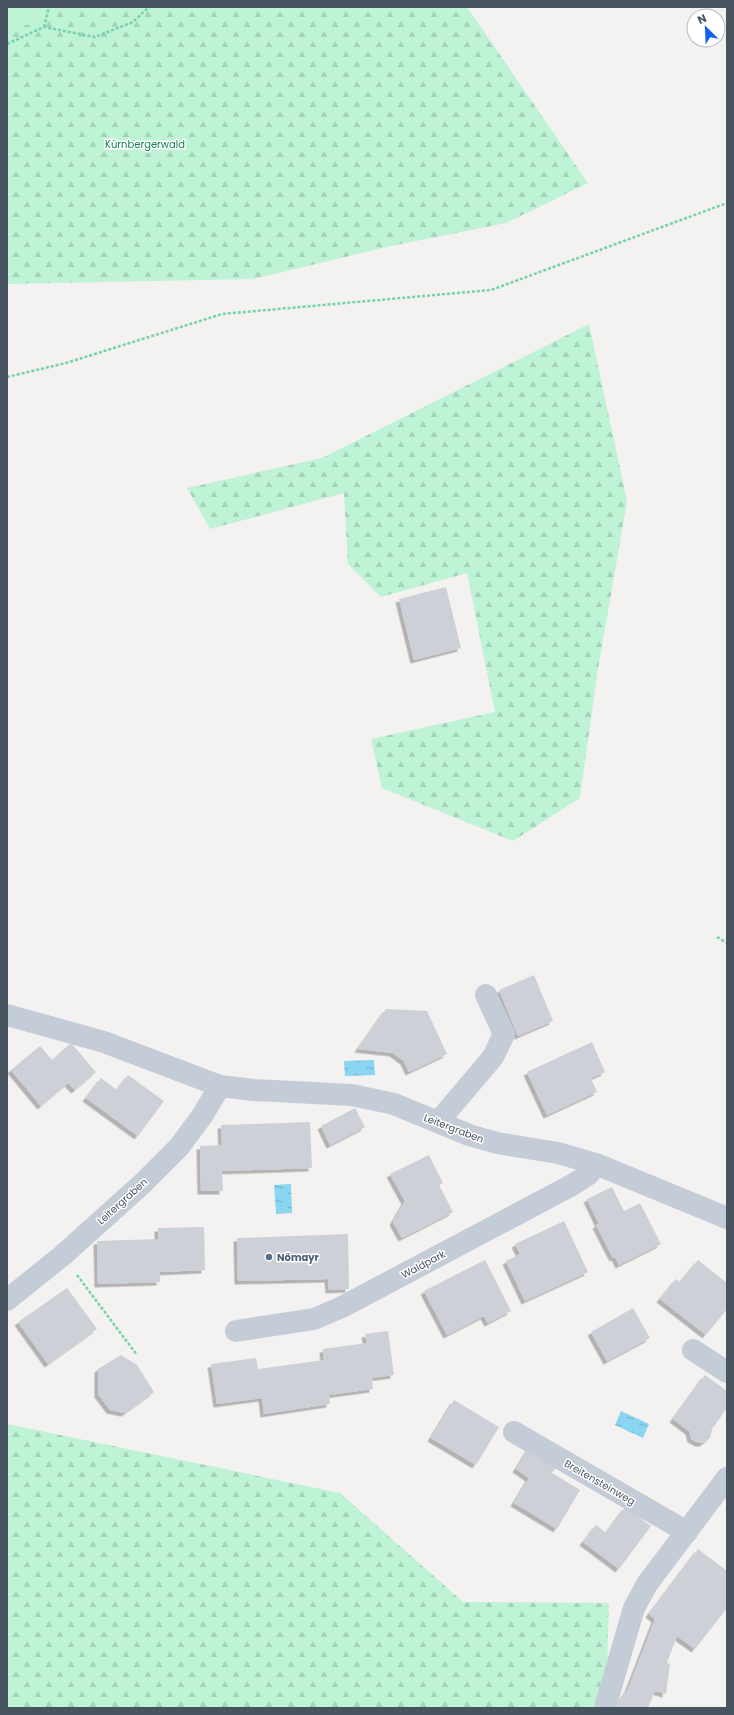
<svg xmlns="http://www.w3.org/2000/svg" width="734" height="1715" font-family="Poppins,sans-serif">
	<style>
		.forest { fill: url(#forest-firs) }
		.park { fill: #bef3d6 }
		.water { fill: url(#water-ripples) }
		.building { fill: #cdd0d6; filter: url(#shadow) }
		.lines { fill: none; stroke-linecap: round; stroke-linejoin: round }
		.path { stroke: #73d3aa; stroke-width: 2.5; stroke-dasharray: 3 2; stroke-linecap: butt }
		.minor { stroke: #c4ccd7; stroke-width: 22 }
		.service-dot { fill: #5c6f8a; stroke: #fff; stroke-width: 1.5 }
		.labels { text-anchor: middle; stroke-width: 3; stroke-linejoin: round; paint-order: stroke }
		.park-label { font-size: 10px; fill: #118352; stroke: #fff }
		.street-label { font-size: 10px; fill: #485360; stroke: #fff }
		.service-label { font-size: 10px; font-weight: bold; fill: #4e5e75; stroke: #fff; text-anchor: start }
	</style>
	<defs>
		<pattern id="forest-firs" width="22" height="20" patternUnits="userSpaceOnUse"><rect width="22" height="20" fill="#bef3d6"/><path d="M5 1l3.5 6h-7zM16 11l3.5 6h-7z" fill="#a5d2ba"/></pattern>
		<pattern id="water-ripples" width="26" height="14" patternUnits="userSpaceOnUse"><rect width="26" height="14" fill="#89d5f2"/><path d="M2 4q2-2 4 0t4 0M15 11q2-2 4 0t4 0" fill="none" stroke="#72afc7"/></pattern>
		<filter id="shadow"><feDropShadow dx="-3.5" dy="3.5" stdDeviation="0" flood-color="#0004"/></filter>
	</defs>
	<rect width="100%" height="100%" fill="#f4f1f1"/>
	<path class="forest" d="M 7,7 L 467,7 L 588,183 L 506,223 L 391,246 L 253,279 L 7,284 Z
		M 589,324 L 627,501 L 597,675 L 580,798 L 513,841 L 382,788 L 371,739 L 495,712 L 467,573 L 381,597 L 348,564 L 344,493 L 210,529 L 187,488 L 322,458 Z
		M 7,1424 L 340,1493 L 463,1602 L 609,1603 L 606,1704 L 604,1708 L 7,1708 Z"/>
	<path class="park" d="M 7,7 L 54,7 L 39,23 L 7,28 Z"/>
	<path class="water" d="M 374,1060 L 375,1075 L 345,1076 L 344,1061 Z
		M 291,1184 L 292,1213 L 276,1214 L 274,1185 Z
		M 621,1411 L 649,1424 L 643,1438 L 615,1425 Z"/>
	<path class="building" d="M 446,587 L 461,648 L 414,660 L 399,599 Z
		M 534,975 L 553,1021 L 518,1036 L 499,990 Z
		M 386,1009 L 427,1011 L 447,1054 L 409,1072 L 404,1061 L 393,1053 L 358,1049 Z
		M 592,1042 L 605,1072 L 591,1078 L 597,1092 L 547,1115 L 527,1072 Z
		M 71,1043 L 96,1072 L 75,1090 L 68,1083 L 41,1106 L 11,1070 L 40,1046 L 52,1060 Z
		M 128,1075 L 164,1101 L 138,1136 L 86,1098 L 101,1078 L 117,1090 Z
		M 355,1108 L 365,1127 L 330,1145 L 321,1126 Z
		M 310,1122 L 312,1168 L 222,1171 L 223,1191 L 201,1191 L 200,1146 L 222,1145 L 221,1125 Z
		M 429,1155 L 443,1183 L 439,1185 L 453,1212 L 402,1238 L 393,1222 L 405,1201 L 390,1174 Z
		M 612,1187 L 624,1211 L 640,1203 L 661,1244 L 619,1265 L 615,1257 L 613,1258 L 596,1225 L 599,1224 L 587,1199 Z
		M 564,1221 L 588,1272 L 525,1301 L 506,1261 L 520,1254 L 515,1244 Z
		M 204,1227 L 205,1270 L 160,1272 L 160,1282 L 98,1284 L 97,1241 L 158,1239 L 158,1228 Z
		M 348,1234 L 349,1289 L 329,1290 L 328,1279 L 238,1281 L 237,1238 Z
		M 485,1260 L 511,1311 L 488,1323 L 484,1316 L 447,1335 L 424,1291 Z
		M 698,1260 L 727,1283 L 727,1309 L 706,1335 L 660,1299 L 676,1279 L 680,1282 Z
		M 67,1288 L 97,1329 L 48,1364 L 18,1322 Z
		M 633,1308 L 650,1338 L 607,1361 L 591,1332 Z
		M 388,1331 L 394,1375 L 372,1378 L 373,1389 L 329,1395 L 330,1404 L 264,1414 L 262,1398 L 217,1404 L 211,1364 L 256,1358 L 258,1369 L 324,1360 L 323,1349 L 367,1343 L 365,1334 Z
		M 121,1355 L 137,1365 L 154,1392 L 125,1413 L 110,1410 L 98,1394 L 98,1369 Z
		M 705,1375 L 727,1391 L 727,1408 L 712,1429 L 710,1438 L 703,1443 L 699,1443 L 691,1439 L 689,1431 L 673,1419 Z
		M 454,1400 L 499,1427 L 476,1465 L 431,1438 Z
		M 529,1448 L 557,1466 L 552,1473 L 580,1490 L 557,1529 L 514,1503 L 529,1478 L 516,1469 Z
		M 625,1507 L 651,1526 L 619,1569 L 583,1542 L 596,1525 L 606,1533 Z
		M 698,1549 L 727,1571 L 727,1608 L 695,1649 L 677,1636 L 667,1663 L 670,1664 L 666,1694 L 655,1691 L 648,1708 L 615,1708 L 628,1689 L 655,1619 L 649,1614 Z"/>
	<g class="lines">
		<path class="path" d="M 44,27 L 49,7
			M 7,44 L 44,27 L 95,37 L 133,22 L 149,7
			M 7,377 L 66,363 L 222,314 L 491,290 L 727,203
			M 717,937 L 727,943
			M 77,1275 L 137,1355"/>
		<path class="minor" d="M 7,1015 L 104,1042 L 220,1086 L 253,1090 L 352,1095 L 394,1104 L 469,1135 L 497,1143 L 558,1153 L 596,1164 L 727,1218
			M 438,1122 L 493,1057 L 504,1034 L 486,995
			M 7,1300 L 63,1255 L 142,1184 L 179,1147 L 202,1116 L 220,1086
			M 236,1331 L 314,1319 L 342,1307 L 572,1185 L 589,1174 L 596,1164
			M 693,1350 L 727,1372
			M 514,1432 L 687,1532
			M 606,1704 L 634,1608 L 647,1584 L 727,1478"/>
	</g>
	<circle class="service-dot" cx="269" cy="1257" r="4"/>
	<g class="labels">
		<g class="park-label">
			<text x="145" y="148">Kürnbergerwald</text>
		</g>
		<g class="street-label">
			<text transform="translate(454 1128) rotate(21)" y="4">Leitergraben</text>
			<text transform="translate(122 1201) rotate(-42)" y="4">Leitergraben</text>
			<text transform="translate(423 1264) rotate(-28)" y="4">Waldpark</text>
			<text transform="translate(600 1482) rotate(30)" y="4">Breitensteinweg</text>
		</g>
		<g class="service-label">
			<text x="277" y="1261">Nömayr</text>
		</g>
	</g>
	<rect width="734" height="1715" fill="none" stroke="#485360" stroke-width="16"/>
	<g transform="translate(706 28) rotate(336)"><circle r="19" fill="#ffffff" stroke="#b6babf"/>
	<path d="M0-3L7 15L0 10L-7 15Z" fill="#0d62f2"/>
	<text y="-6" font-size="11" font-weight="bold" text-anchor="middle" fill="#485360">N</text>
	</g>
</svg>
